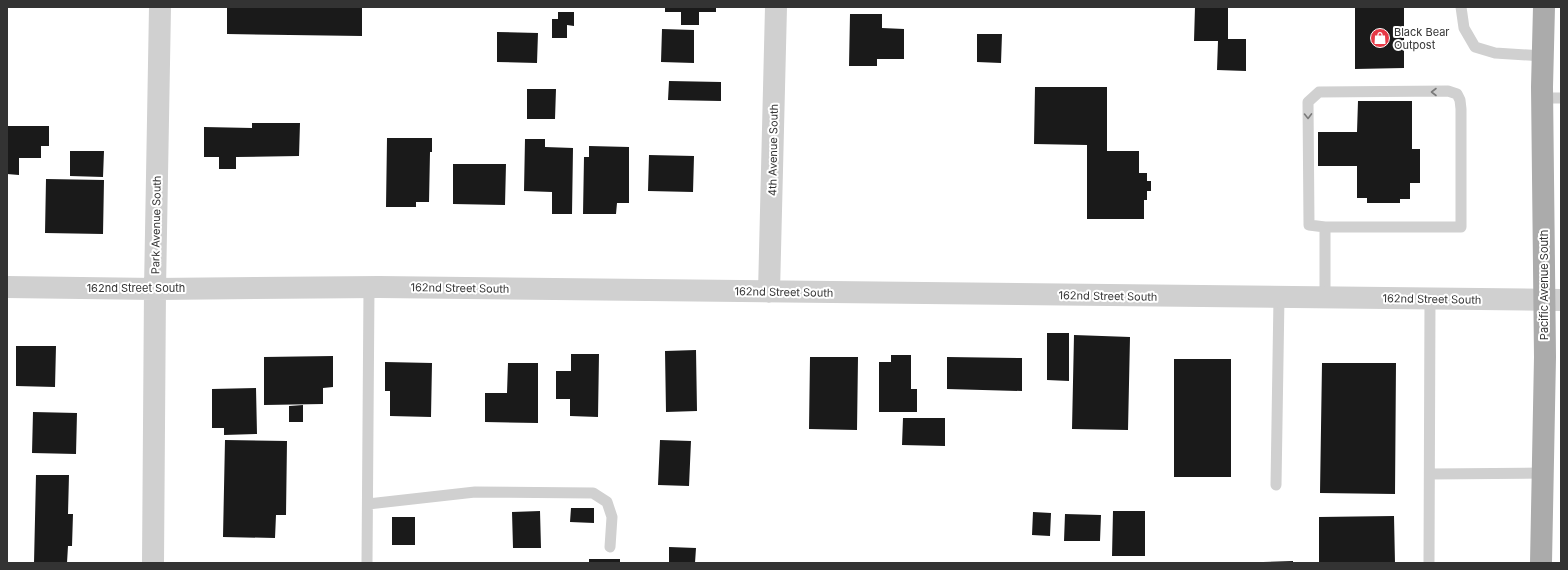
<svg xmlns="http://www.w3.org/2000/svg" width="1568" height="570" font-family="Inter,sans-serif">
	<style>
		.building { fill: #1a1a1a }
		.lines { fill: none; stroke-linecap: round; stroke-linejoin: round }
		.lane { stroke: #d0d0d0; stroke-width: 11 }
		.street { stroke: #d0d0d0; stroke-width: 22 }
		.primary { stroke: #ababab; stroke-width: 22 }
		.oneway { stroke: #7a7a7a }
		.labels { text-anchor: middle; stroke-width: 4; stroke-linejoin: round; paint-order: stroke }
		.poi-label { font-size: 11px; fill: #333; stroke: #fff; text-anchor: start }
		.street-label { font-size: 11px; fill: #333; stroke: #fff }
	</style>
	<rect width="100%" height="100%" fill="#fff"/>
	<path class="building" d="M 227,7 L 362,7 L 362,36 L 227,34 Z
		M 665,7 L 716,7 L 716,12 L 699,12 L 699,25 L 681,25 L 681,12 L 665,12 Z
		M 1195,7 L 1228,7 L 1228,39 L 1246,39 L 1246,71 L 1217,70 L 1218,41 L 1194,41 Z
		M 1355,7 L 1404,7 L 1404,68 L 1355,69 Z
		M 558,12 L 574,12 L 574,26 L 567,25 L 567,38 L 552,38 L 552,19 L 558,19 Z
		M 850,14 L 882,14 L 882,28 L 904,29 L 904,59 L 877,59 L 877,66 L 849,66 Z
		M 662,29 L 694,30 L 694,63 L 661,62 Z
		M 497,32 L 538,33 L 537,63 L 497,62 Z
		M 977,34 L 1002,34 L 1001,63 L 977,62 Z
		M 669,81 L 721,82 L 721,101 L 668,100 Z
		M 1035,87 L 1107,87 L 1107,151 L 1139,151 L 1139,173 L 1147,173 L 1147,181 L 1151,181 L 1151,191 L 1147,191 L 1147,200 L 1144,200 L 1144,219 L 1087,219 L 1087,145 L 1034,144 Z
		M 527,89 L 556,89 L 555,119 L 527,119 Z
		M 1358,101 L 1412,101 L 1412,149 L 1420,149 L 1420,183 L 1410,183 L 1410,199 L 1400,199 L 1400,203 L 1367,203 L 1367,198 L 1357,198 L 1357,166 L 1318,166 L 1318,132 L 1357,132 Z
		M 252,123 L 300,123 L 299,156 L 236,157 L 236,169 L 219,169 L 219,157 L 204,157 L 204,127 L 252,128 Z
		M 7,126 L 49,126 L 49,146 L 41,146 L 41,158 L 19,158 L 19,175 L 7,174 Z
		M 387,138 L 432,138 L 432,152 L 430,152 L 429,202 L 416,202 L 416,207 L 386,207 Z
		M 525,139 L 545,139 L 545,147 L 573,148 L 572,214 L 552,214 L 552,192 L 524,191 Z
		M 589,146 L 629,147 L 629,203 L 617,203 L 616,214 L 583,214 L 584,157 L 589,157 Z
		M 70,151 L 104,151 L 103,177 L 70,176 Z
		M 649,155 L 694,156 L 693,192 L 648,191 Z
		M 453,164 L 506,164 L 505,205 L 453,204 Z
		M 46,179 L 104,180 L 103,234 L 45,233 Z
		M 1047,333 L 1069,333 L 1069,381 L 1047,380 Z
		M 1074,335 L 1130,337 L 1128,430 L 1072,429 Z
		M 16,346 L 56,346 L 55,387 L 16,386 Z
		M 696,350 L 697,411 L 666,412 L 665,351 Z
		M 571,354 L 599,354 L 598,417 L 570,416 L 570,399 L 556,399 L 556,371 L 571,371 Z
		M 891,355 L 911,355 L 911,389 L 917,389 L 917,412 L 879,412 L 879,362 L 891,362 Z
		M 333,356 L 333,387 L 323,388 L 323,404 L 264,405 L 264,357 Z
		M 810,357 L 858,357 L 857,430 L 809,429 Z
		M 947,357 L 1022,358 L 1022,391 L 947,389 Z
		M 1174,359 L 1231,359 L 1231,477 L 1174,477 Z
		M 385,362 L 432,363 L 431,417 L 390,416 L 390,391 L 385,391 Z
		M 508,363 L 538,363 L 538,423 L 485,422 L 485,393 L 507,393 Z
		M 1322,363 L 1396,363 L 1395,494 L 1320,493 Z
		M 256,388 L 257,434 L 224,435 L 224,428 L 212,428 L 212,389 Z
		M 303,405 L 303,422 L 289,422 L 289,406 Z
		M 33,412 L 77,413 L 76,454 L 32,453 Z
		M 903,418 L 945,418 L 945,446 L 902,445 Z
		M 225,440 L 287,441 L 286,515 L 276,515 L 275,538 L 223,537 Z
		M 660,440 L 691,441 L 689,486 L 658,485 Z
		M 36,475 L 69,475 L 68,514 L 73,514 L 72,546 L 68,546 L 67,563 L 34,563 Z
		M 571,508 L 594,508 L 594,523 L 570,522 Z
		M 540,511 L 541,548 L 513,548 L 512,512 Z
		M 1113,511 L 1145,511 L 1145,556 L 1112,556 Z
		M 1033,512 L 1051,513 L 1050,536 L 1032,535 Z
		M 1065,514 L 1101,515 L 1100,541 L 1064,541 Z
		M 1394,516 L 1395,563 L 1319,563 L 1319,517 Z
		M 392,517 L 415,517 L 415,545 L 392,545 Z
		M 669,547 L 696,548 L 695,563 L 669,563 Z
		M 589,559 L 620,559 L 620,563 L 589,563 Z
		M 1293,561 L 1293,563 L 1263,563 L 1263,562 Z"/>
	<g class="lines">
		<path class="lane" d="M 1461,7 L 1464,28 L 1475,47 L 1495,53 L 1543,56
			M 1542,98 L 1561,98
			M 1325,227 L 1309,225 L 1308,102 L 1319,92 L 1448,91 L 1457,94 L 1460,100 L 1461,109 L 1461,227 L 1325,227 L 1325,298
			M 1430,474 L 1543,473
			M 1276,485 L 1279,297
			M 368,504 L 475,492 L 593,493 L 607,502 L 612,517 L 610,547
			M 367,563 L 369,287
			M 1429,563 L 1430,299"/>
		<path class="street" d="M 7,287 L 155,289 L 379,287 L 1561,300
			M 769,292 L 776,7
			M 153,563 L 155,289 L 160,7"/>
		<path class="primary" d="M 1541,563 L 1545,357 L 1542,87 L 1544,7"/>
	</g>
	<defs><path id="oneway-chevron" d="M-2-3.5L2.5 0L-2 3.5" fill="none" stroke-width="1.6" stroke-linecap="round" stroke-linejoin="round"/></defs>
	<g class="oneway">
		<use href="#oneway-chevron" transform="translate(1434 92) rotate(180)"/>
		<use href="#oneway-chevron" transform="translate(1308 116) rotate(89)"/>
	</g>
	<defs>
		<g id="shop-disc" transform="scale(1)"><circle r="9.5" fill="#e63946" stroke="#fff"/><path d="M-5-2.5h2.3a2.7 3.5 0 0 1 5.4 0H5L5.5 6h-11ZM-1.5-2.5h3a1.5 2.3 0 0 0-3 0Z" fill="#fff"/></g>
	</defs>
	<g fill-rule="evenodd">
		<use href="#shop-disc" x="1380" y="38"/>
	</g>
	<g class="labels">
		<g class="poi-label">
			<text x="1394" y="36">Black Bear<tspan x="1394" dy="13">Outpost</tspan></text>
		</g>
		<g class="street-label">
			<text transform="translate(773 150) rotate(-89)" y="4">4th Avenue South</text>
			<text transform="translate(156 225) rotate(-89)" y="4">Park Avenue South</text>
			<text transform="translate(1544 285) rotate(-90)" y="4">Pacific Avenue South</text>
			<text x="136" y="292">162nd Street South</text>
			<text transform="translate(460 288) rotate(1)" y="4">162nd Street South</text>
			<text transform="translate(784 292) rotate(1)" y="4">162nd Street South</text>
			<text transform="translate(1108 296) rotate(1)" y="4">162nd Street South</text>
			<text transform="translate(1432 299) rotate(1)" y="4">162nd Street South</text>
		</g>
	</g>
	<rect width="1568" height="570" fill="none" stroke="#333333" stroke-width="16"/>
</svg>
